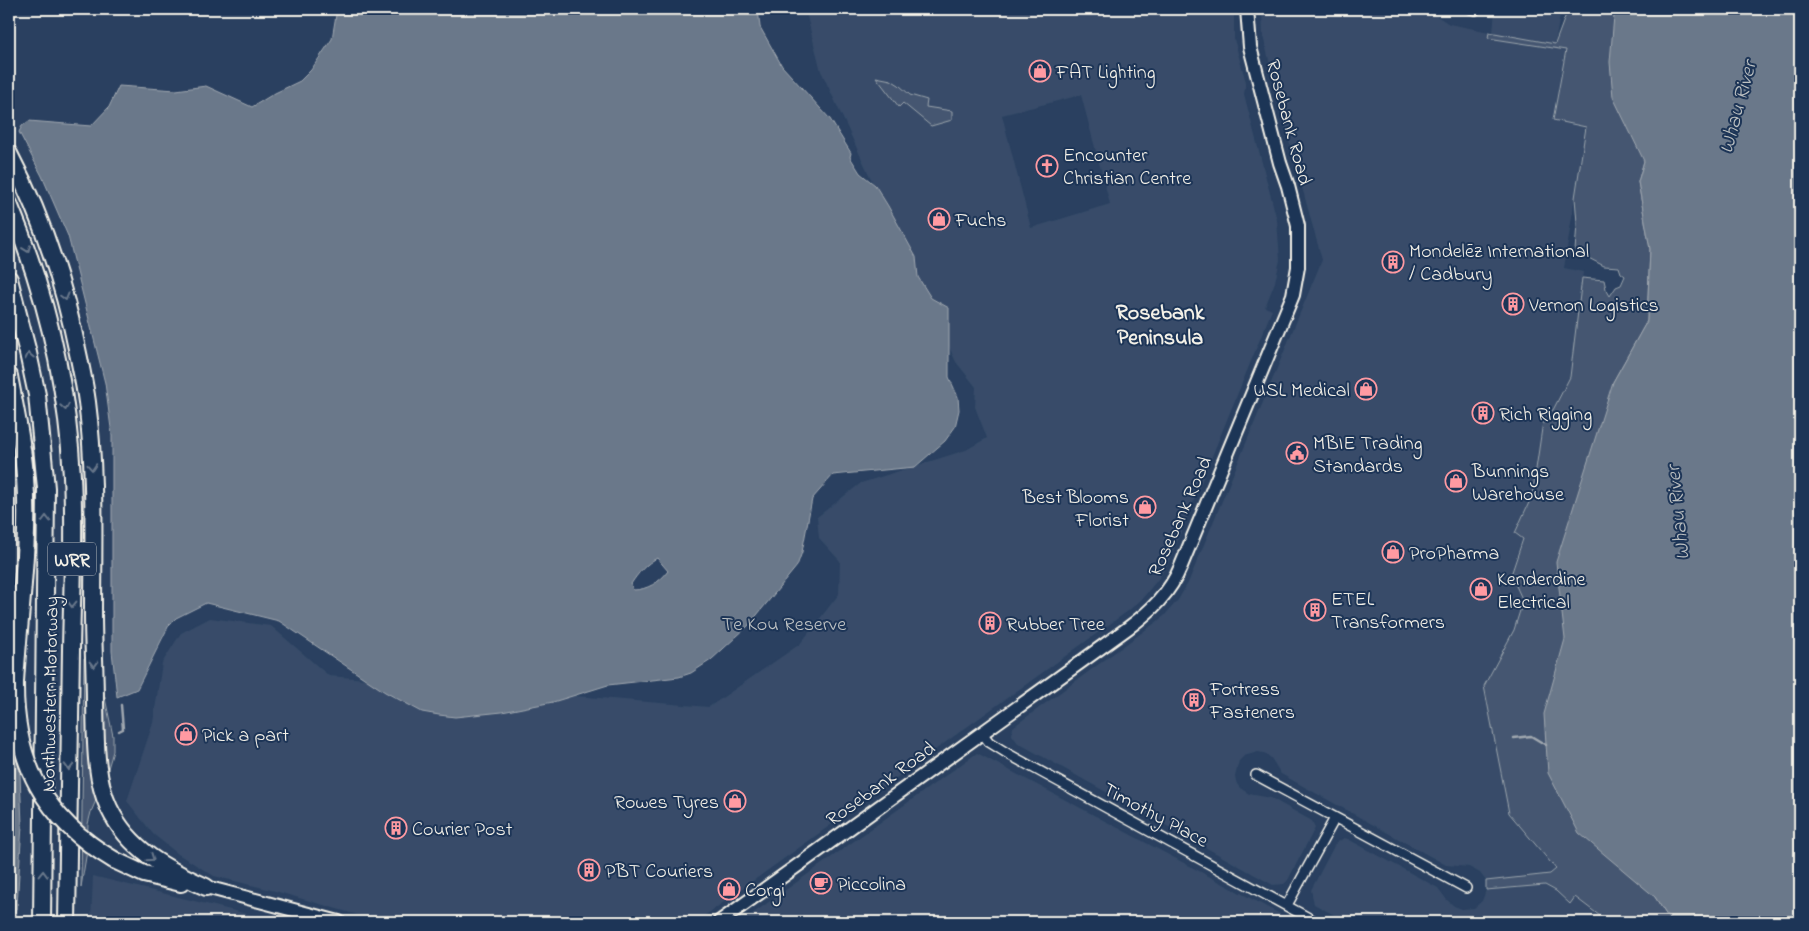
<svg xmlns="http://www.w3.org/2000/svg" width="1809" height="931" font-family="'Indie Flower',sans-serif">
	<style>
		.built { fill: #374c69; fill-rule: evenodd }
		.green { fill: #445771; stroke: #9ca4ac }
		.water { fill: #6a788a; stroke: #a1a8b0; fill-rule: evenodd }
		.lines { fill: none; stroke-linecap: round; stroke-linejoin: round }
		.stream { stroke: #a1a8b0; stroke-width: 2.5 }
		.minor-casing { stroke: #f4f1e8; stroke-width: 12 }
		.secondary-casing { stroke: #f4f1e8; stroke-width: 16 }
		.motorway-casing { stroke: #f4f1e8; stroke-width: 20 }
		.minor { stroke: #1d3557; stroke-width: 9 }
		.secondary { stroke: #1d3557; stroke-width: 12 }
		.motorway { stroke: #1d3557; stroke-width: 16 }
		.motorway-bridge-casing { stroke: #f4f1e8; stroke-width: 20; stroke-linecap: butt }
		.motorway-bridge { stroke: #1d3557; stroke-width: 16 }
		.oneway { stroke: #68778a }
		.labels { text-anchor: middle; stroke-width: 4; stroke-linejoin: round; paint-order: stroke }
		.shield { fill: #1d3557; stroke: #b4b9bc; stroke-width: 1 }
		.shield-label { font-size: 19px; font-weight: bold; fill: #f4f1e8 }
		.poi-label { font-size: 20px; fill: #f4f1e8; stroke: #1d3557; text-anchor: start }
		.street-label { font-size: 20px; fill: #f4f1e8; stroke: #1d3557 }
		.park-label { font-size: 20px; fill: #bfc3c4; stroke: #1d3557 }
		.water-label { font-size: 21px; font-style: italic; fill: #bdc1c2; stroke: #1d3557 }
		.quarter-label { font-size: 22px; font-weight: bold; fill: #f4f1e8; stroke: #1d3557 }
	</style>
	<rect width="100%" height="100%" fill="#2a4060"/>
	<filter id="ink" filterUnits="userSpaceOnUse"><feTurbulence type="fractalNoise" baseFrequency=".02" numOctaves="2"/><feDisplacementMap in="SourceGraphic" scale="10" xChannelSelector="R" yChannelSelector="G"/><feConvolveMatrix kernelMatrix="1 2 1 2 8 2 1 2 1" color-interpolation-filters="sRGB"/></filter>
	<g filter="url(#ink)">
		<path class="built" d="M 805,9 L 1234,9 L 1234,39 L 1246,82 L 1244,94 L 1277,220 L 1280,260 L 1275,282 L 1265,307 L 1272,310 L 1169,561 L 1159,578 L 1141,600 L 1128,611 L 696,922 L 382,922 L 275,891 L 214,876 L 178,854 L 153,834 L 127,801 L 153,723 L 162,663 L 181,633 L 210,618 L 271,626 L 329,676 L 709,707 L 800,644 L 839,594 L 840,561 L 819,538 L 817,517 L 861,483 L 966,450 L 987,438 L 975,407 L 976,387 L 956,362 L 821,71 ZM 1081,95 L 1110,204 L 1031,228 L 1002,115 Z
			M 1262,9 L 1412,9 L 1431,12 L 1449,24 L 1489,32 L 1489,38 L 1566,50 L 1553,120 L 1586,127 L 1564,268 L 1583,272 L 1570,377 L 1553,410 L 1544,415 L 1532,496 L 1515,533 L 1523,538 L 1511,575 L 1523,601 L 1514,630 L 1484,686 L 1509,813 L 1556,869 L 1550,874 L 1486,881 L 1480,873 L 1469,867 L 1446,865 L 1281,774 L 1271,758 L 1264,753 L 1258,752 L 1244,756 L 1239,761 L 1235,777 L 1237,784 L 1240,788 L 1249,794 L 1271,798 L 1312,821 L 1315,828 L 1288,880 L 1284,884 L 1273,885 L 1018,743 L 1012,735 L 1013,727 L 1155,623 L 1164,616 L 1178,600 L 1188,583 L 1322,260 L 1286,129 L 1263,36 Z
			M 1495,9 L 1561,9 L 1555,44 L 1493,33 Z
			M 977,753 L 1295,922 L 741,922 Z
			M 1344,838 L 1348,839 L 1438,888 L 1447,900 L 1454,906 L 1462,909 L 1474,908 L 1482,901 L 1486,890 L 1545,885 L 1556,891 L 1570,904 L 1575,896 L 1608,922 L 1347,922 L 1314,904 L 1311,890 L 1335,844 Z
			M 93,876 L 279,922 L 91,922 Z"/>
		<path class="green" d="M 1568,9 L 1675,9 L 1644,161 L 1638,182 L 1650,249 L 1647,321 L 1613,382 L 1655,897 L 1671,922 L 1608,922 L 1575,897 L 1570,904 L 1556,891 L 1545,885 L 1486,890 L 1486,881 L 1550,874 L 1556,869 L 1509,813 L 1484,686 L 1514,630 L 1523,601 L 1511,575 L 1523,539 L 1515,533 L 1532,496 L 1544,415 L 1553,410 L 1570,377 L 1582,278 L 1604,280 L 1606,289 L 1610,296 L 1616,287 L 1621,285 L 1625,276 L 1621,273 L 1619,267 L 1604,266 L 1575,251 L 1577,223 L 1575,198 L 1586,127 L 1553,120 L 1566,50 L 1488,38 L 1489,32 L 1555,44 Z
			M 876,77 L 891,80 L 899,85 L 910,95 L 927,100 L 926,107 L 952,111 L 952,120 L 931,126 L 903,103 L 899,107 Z
			M 100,656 L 104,693 L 113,736 L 113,751 L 105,779 L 91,812 L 88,824 L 87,851 L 81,887 L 84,658 Z"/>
		<path class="water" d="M 337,9 L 758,9 L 760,27 L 782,66 L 830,119 L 851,153 L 850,157 L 860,173 L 875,185 L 888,206 L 916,257 L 918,277 L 931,298 L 949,308 L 949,377 L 958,397 L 959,410 L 955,427 L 945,441 L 915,467 L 833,475 L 812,499 L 802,552 L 797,566 L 748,626 L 711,660 L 691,673 L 679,677 L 608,685 L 553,702 L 502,712 L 455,717 L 439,715 L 422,712 L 385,692 L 279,621 L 206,603 L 176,618 L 169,625 L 137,689 L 117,697 L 112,651 L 112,436 L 105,383 L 68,236 L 42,176 L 19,132 L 22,126 L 29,121 L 91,126 L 109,107 L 119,86 L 176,90 L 206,86 L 252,107 L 275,93 L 300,81 L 311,70 L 332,39 ZM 657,558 L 668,571 C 660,582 647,590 633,590 L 631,584 C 638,573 646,564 657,558 Z
			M 1618,9 L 1800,9 L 1800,922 L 1671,922 L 1655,897 L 1579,833 L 1548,773 L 1544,714 L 1565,639 L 1556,562 L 1613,382 L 1647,321 L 1650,249 L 1638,182 L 1644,161 L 1613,97 L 1610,62 L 1614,16 Z
			M 9,720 L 20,774 L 22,825 L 16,922 L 9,922 Z"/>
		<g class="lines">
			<path class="stream" d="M 119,731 L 123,729 L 121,705
				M 1514,738 L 1531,736 L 1546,745"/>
			<g class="minor-casing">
				<path id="minor" d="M 1471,9 L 1475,10
					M 982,733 L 989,742 L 1010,755 L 1316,922
					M 1256,775 L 1466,888
					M 1287,905 L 1335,818"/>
			</g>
			<g class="secondary-casing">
				<path id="secondary" d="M 206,887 L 339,922
					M 719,922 L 1128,628 C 1151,611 1170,593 1181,566 L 1293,295 L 1298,267 L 1298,226 L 1288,186 L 1280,163 L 1250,47 L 1247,9"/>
			</g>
			<g class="motorway-casing">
				<path id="motorway" d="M 9,154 C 43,218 65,288 79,358 C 82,373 85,387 87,402 C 96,472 93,543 93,614 C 93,643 95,673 95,702 C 96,737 94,776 109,808 C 129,850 166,869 206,887
					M 9,204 C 45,290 67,383 72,476 C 75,534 72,592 71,650 C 70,741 68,831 67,922
					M 9,279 L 28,353 L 37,395 L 46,488 L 42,922
					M 9,376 C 15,409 23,443 25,477 C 30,545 19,614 15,682
					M 114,860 L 144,874 L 181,883"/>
			</g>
			<use href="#minor" class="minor"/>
			<use href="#secondary" class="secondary"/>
			<use href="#motorway" class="motorway"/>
			<g class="motorway-bridge-casing">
				<path id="motorway-bridge" d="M 15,682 C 14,762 44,819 114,860"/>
			</g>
			<use href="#motorway-bridge" class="motorway-bridge"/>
		</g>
		<defs><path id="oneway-chevron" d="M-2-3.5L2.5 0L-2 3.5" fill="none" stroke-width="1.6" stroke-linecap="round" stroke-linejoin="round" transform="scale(1.25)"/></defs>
		<g class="oneway">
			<use href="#oneway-chevron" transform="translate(27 249) rotate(70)"/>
			<use href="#oneway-chevron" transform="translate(65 297) rotate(75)"/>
			<use href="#oneway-chevron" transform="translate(29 356) rotate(-102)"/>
			<use href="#oneway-chevron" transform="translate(65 407) rotate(80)"/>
			<use href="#oneway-chevron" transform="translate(92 467) rotate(86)"/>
			<use href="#oneway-chevron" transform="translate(46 519) rotate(-90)"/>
			<use href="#oneway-chevron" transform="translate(72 604) rotate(91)"/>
			<use href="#oneway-chevron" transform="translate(94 664) rotate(88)"/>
			<use href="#oneway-chevron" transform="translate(69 767) rotate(91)"/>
			<use href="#oneway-chevron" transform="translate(151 858) rotate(35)"/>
			<use href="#oneway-chevron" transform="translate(43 874) rotate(-89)"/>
		</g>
	</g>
	<defs>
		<g id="shop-ring" transform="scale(1.125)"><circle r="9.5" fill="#1d3557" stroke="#ff9aa2" stroke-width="1.5"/><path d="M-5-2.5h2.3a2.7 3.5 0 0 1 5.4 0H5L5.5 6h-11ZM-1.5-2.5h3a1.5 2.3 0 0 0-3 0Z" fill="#ff9aa2"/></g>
		<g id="church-ring" transform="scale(1.125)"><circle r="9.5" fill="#1d3557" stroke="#ff9aa2" stroke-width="1.5"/><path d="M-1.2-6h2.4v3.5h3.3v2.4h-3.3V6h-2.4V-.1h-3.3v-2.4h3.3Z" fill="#ff9aa2"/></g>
		<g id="building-ring" transform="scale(1.125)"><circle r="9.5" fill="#1d3557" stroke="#ff9aa2" stroke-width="1.5"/><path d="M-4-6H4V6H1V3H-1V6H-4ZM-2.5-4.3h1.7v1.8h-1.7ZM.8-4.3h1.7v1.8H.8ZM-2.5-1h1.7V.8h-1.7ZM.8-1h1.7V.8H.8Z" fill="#ff9aa2"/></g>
		<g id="civic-ring" transform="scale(1.125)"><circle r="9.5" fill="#1d3557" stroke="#ff9aa2" stroke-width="1.5"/><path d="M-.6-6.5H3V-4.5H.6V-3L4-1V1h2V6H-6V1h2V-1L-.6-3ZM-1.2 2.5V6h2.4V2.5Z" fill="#ff9aa2"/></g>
		<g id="cafe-ring" transform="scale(1.125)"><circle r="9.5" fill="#1d3557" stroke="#ff9aa2" stroke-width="1.5"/><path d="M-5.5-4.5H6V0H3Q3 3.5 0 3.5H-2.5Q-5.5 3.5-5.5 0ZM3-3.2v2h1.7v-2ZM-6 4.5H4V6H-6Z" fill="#ff9aa2"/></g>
	</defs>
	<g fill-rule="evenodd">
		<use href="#shop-ring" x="1040" y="71"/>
		<use href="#church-ring" x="1047" y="166"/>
		<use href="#shop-ring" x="939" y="219"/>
		<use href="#building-ring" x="1393" y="262"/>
		<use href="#building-ring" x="1513" y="304"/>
		<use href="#shop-ring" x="1366" y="389"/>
		<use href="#building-ring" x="1483" y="413"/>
		<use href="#civic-ring" x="1297" y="453"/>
		<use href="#shop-ring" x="1456" y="481"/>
		<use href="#shop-ring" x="1145" y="507"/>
		<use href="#shop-ring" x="1393" y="552"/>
		<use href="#shop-ring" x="1481" y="589"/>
		<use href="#building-ring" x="1315" y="610"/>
		<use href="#building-ring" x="990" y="623"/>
		<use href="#building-ring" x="1194" y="700"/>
		<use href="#shop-ring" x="186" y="734"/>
		<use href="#shop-ring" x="735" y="801"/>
		<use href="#building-ring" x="396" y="828"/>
		<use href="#building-ring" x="589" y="870"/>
		<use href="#cafe-ring" x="821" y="883"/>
		<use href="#shop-ring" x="729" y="889"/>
	</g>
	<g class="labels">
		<rect class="shield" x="48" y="542.5" width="48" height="33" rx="4"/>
		<g class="shield-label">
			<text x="72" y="566">WRR</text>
		</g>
		<g class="poi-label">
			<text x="1056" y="78">FAT Lighting</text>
			<text x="1063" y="161">Encounter<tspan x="1063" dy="23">Christian Centre</tspan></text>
			<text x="955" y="226">Fuchs</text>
			<text x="1409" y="257">Mondelēz International<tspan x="1409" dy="23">/ Cadbury</tspan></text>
			<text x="1529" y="311">Vernon Logistics</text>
			<text x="1350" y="396" text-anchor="end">USL Medical</text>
			<text x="1499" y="420">Rich Rigging</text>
			<text x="1313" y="449">MBIE Trading<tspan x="1313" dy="23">Standards</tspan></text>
			<text x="1472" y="477">Bunnings<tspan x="1472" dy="23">Warehouse</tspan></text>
			<text x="1129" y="503" text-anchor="end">Best Blooms<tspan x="1129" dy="23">Florist</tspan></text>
			<text x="1409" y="559">ProPharma</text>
			<text x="1497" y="585">Kenderdine<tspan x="1497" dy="23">Electrical</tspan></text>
			<text x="1331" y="605">ETEL<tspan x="1331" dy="23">Transformers</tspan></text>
			<text x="1006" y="630">Rubber Tree</text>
			<text x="1210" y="695">Fortress<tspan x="1210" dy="23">Fasteners</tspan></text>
			<text x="202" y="741">Pick a part</text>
			<text x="719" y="808" text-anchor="end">Rowes Tyres</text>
			<text x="412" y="835">Courier Post</text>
			<text x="605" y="877">PBT Couriers</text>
			<text x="837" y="890">Piccolina</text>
			<text x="745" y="896">Corgi</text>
		</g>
		<g class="street-label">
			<text transform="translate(1290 122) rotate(75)" y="7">Rosebank Road</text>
			<text transform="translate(1179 516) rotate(-66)" y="7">Rosebank Road</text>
			<text transform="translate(49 694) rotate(-89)" y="7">Northwestern Motorway</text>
			<text transform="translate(880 783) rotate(-36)" y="7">Rosebank Road</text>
			<text transform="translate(1156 814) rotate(28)" y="7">Timothy Place</text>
		</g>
		<g class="park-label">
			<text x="784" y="630">Te Kou Reserve</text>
		</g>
		<g class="water-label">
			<text transform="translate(1737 107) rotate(-75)" y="7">Whau River</text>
			<text transform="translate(1677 513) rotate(-96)" y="7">Whau River</text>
		</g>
		<g class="quarter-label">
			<text x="1160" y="319">Rosebank<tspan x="1160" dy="25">Peninsula</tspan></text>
		</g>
	</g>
	<rect width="1809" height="931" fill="none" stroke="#1d3557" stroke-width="30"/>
	<rect x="15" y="15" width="1779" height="901" fill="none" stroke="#f4f1e8" stroke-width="2" filter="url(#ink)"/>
</svg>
